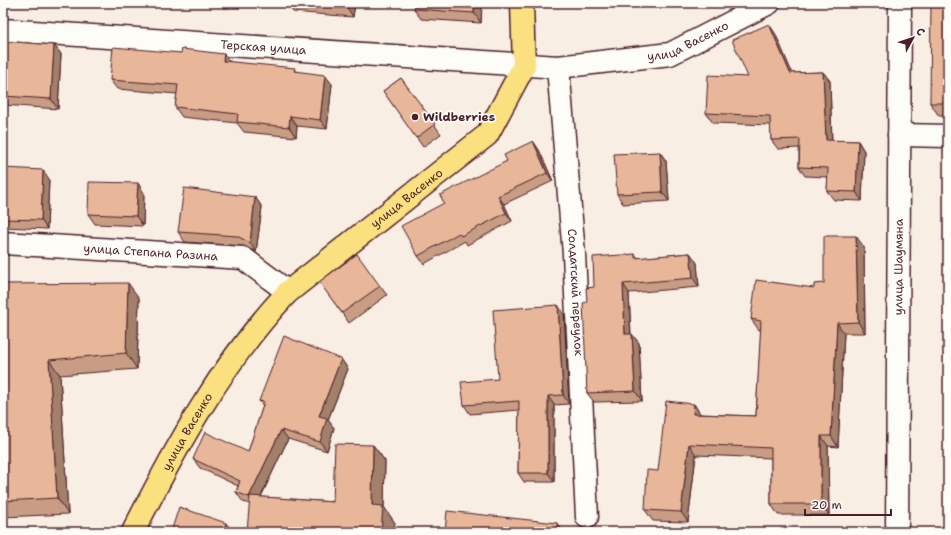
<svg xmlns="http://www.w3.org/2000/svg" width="951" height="535" font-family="'Shantell Sans',sans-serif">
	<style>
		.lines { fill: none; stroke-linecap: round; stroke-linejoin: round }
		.minor-casing { stroke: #4a1f2b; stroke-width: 25 }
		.primary-casing { stroke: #4a1f2b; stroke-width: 25 }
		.minor { stroke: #fdfcf7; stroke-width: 22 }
		.primary { stroke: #fbe080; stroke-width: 22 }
		.wall { fill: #c89d84; stroke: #4a1f2b }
		.shaded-wall { fill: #a2806b; stroke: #4a1f2b }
		.building { fill: #e8b799; stroke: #4a1f2b }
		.poi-dot { fill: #4a1f2b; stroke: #fdfcf7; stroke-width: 1.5 }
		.labels { text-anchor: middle; stroke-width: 3.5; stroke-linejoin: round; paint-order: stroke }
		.street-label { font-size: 12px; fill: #4a1f2b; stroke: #fdfcf7 }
		.poi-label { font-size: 12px; font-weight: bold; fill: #4a1f2b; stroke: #fdfcf7; text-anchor: start }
	</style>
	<rect width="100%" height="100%" fill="#f9eee4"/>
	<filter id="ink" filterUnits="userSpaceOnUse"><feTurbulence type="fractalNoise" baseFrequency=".025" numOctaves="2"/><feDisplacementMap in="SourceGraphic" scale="8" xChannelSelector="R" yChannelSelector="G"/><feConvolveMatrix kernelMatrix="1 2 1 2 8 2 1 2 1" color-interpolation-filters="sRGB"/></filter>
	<g filter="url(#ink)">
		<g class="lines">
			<g class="minor-casing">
				<g id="minor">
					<path id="s1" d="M 3,30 L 558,67 L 670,54 L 769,3"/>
					<path id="s2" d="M 558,67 L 574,254 L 587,517"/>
					<path d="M 899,135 L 948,136"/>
					<path id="s3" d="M 3,243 L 243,258 L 288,292"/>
					<path id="s4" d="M 897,532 L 900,3"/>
				</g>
			</g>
			<g class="primary-casing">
				<g id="primary">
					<path id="s5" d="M 133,532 C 176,447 222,362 288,292 L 487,135 L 524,66 L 522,3"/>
				</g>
			</g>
			<use href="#minor" class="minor"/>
			<use href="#primary" class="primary"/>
		</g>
		<path class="wall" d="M 220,3 L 355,3 L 353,17 L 293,12 L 287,4 L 224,8 Z
			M 482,3 L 481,23 L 421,19 L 414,9 Z
			M 948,3 L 948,116 L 939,116 L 930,103 Z
			M 775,33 L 792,73 L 823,72 L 830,81 L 832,141 L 858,141 L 864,151 L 862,201 L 834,200 L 827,191 L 828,177 L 805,176 L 799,167 L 799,148 L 778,149 L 771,140 L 771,125 L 713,123 L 706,113 L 748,77 Z
			M 3,41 L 54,45 L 61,54 L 58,109 L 3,105 Z
			M 230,62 L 297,71 L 332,84 L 327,129 L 297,126 L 296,137 L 244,132 L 237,123 L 182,117 L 175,107 L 177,94 L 117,89 L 110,80 Z
			M 401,78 L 441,134 L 423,147 L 383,91 Z
			M 533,141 L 539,150 L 553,181 L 504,204 L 512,221 L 467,245 L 465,241 L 424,264 L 418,256 L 444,203 L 507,161 Z
			M 660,152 L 666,161 L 669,201 L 623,204 L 617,194 Z
			M 3,168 L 49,179 L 47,229 L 4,227 L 3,226 Z
			M 144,193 L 143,226 L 95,224 L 88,214 Z
			M 255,197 L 262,207 L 256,252 L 244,246 L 185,242 L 178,232 Z
			M 864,247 L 865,333 L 844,333 L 838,447 L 828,446 L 829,515 L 778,515 L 771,504 L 771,458 L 696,455 L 688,522 L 653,521 L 645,510 L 658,471 L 694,404 L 700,414 L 756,416 L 761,330 L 759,330 L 751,319 L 814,288 L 824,283 Z
			M 690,253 L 697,263 L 699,287 L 629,293 L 631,334 L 639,343 L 642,401 L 594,402 L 587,393 L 587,302 L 594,287 L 635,254 L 638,258 Z
			M 3,284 L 139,298 L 137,369 L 60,375 L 68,514 L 3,517 Z
			M 380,286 L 387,295 L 349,323 L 326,291 Z
			M 564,314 L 569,404 L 554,405 L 554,482 L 524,482 L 518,473 L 519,410 L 470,414 L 464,405 L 498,379 Z
			M 341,359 L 348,369 L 328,420 L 334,428 L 327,451 L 288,439 L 261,497 L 333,502 L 373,445 L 385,461 L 384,507 L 395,523 L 250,504 L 243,502 L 236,492 L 238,486 L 200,468 L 193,459 L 248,452 L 263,406 L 259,401 Z"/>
		<path class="shaded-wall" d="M 347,3 L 355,3 L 353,17 L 347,7 Z
			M 474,3 L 482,3 L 481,23 L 474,13 Z
			M 769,24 L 775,33 L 796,82 L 790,73 Z
			M 54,45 L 61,54 L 58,109 L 51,99 Z
			M 224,54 L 231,63 L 223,61 Z
			M 823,72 L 830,81 L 832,149 L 826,140 Z
			M 325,75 L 332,84 L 327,129 L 320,120 Z
			M 290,116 L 297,126 L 296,137 L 289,127 Z
			M 533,141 L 539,150 L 553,181 L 547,173 Z
			M 858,141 L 864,151 L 862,201 L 856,192 Z
			M 660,152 L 666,161 L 669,201 L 662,192 Z
			M 43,170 L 49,179 L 47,229 L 41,220 Z
			M 138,183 L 144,193 L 143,226 L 136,216 Z
			M 498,196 L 504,204 L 512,221 L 506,213 Z
			M 255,197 L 262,207 L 256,252 L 250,243 Z
			M 856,236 L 864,247 L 865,333 L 858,322 Z
			M 690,253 L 697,263 L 699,287 L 693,278 Z
			M 128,283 L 139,298 L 137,369 L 126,353 Z
			M 623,284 L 629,293 L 631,343 L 625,334 Z
			M 558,305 L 564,314 L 569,404 L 563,395 Z
			M 837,323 L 844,333 L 838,447 L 831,436 Z
			M 632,334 L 639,343 L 642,401 L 635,391 Z
			M 341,359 L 348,369 L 328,420 L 334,428 L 327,451 L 320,442 L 319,416 Z
			M 49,360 L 60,375 L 68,514 L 57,498 Z
			M 548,396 L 554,405 L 554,482 L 548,473 Z
			M 694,404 L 701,415 L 693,414 Z
			M 281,430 L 288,439 L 256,507 L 249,497 Z
			M 821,436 L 828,446 L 829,515 L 821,504 Z
			M 689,444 L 696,455 L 688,522 L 681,512 Z
			M 373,445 L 385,461 L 384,507 L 395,523 L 394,532 L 381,532 L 372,505 Z
			M 226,523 L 233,532 L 223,532 Z
			M 557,523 L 564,532 L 557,532 Z"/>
		<path class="building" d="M 295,3 L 347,3 L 347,7 Z
			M 415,3 L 474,3 L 474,13 L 414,9 Z
			M 931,3 L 948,3 L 948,103 L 930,103 Z
			M 769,24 L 790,73 L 823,72 L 826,140 L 858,141 L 856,192 L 827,191 L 828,168 L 799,167 L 800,139 L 771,140 L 770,116 L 706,113 L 708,75 L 748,77 L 732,40 Z
			M 3,41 L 54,45 L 51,99 L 3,96 Z
			M 113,47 L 181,53 L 182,49 L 224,54 L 223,61 L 295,68 L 294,71 L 325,75 L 320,120 L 290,116 L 289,127 L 237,122 L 238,114 L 175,107 L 178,85 L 110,80 Z
			M 401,78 L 435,124 L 416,138 L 383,91 Z
			M 533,141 L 547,173 L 498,196 L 506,213 L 461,236 L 459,233 L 418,256 L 401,226 L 444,203 L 440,195 L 507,161 L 504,155 Z
			M 660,152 L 662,192 L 617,194 L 614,154 Z
			M 3,168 L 43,170 L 41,220 L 3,219 Z
			M 89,182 L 138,183 L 136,216 L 88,214 Z
			M 184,188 L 255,197 L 250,243 L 237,236 L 178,232 Z
			M 824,236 L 856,236 L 858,322 L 837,323 L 831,436 L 821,436 L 821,504 L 771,504 L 771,448 L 689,444 L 681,512 L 645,510 L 647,470 L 658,471 L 666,401 L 694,404 L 693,414 L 756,416 L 761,321 L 751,319 L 756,280 L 814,288 L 814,284 L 824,283 Z
			M 690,253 L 693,278 L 623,284 L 625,334 L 632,334 L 635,391 L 587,393 L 583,303 L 587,302 L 586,288 L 594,287 L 593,257 L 635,254 L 635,258 Z
			M 357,254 L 380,286 L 342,313 L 319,282 Z
			M 128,283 L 126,353 L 49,360 L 57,498 L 3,501 L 3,284 Z
			M 558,305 L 563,395 L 548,396 L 548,473 L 518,473 L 519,401 L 464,405 L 461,382 L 498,379 L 493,310 Z
			M 284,336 L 341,359 L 319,416 L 327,418 L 320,442 L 281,430 L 249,497 L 236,492 L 240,481 L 193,459 L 205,432 L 248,452 L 264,402 L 259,401 Z
			M 335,444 L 373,445 L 372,505 L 383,506 L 381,532 L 247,532 L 250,496 L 333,502 Z
			M 179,507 L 226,523 L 223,532 L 171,532 Z
			M 447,511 L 557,523 L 557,532 L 445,532 Z"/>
	</g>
	<circle class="poi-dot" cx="415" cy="117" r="4"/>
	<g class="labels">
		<g class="street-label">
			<text dy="4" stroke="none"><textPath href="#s1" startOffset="690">улица Васенко</textPath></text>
			<text dy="4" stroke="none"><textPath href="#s1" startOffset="261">Терская улица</textPath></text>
			<text dy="4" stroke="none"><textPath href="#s5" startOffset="438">улица Васенко</textPath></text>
			<text dy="4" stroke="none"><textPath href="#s3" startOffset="148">улица Степана Разина</textPath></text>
			<text dy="4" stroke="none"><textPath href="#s4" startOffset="265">улица Шаумяна</textPath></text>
			<text dy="4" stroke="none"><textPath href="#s2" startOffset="226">Солдатский переулок</textPath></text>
			<text dy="4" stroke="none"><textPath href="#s5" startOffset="114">улица Васенко</textPath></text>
		</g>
		<g class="poi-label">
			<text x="423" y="121">Wildberries</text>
		</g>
	</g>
	<rect width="951" height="535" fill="none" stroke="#fdfcf7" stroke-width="16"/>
	<rect x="8" y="8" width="935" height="519" fill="none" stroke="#4a1f2b" stroke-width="1.5" filter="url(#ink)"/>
	<g transform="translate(913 38) rotate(50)" stroke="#fdfcf7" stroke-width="3" paint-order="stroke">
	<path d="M0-3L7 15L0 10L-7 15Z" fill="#4a1f2b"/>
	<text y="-6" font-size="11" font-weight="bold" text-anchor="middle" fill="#4a1f2b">С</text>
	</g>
	<path d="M805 509v6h86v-6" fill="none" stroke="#4a1f2b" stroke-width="2"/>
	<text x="811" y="509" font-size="12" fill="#4a1f2b" stroke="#fdfcf7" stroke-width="3" paint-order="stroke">20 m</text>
</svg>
